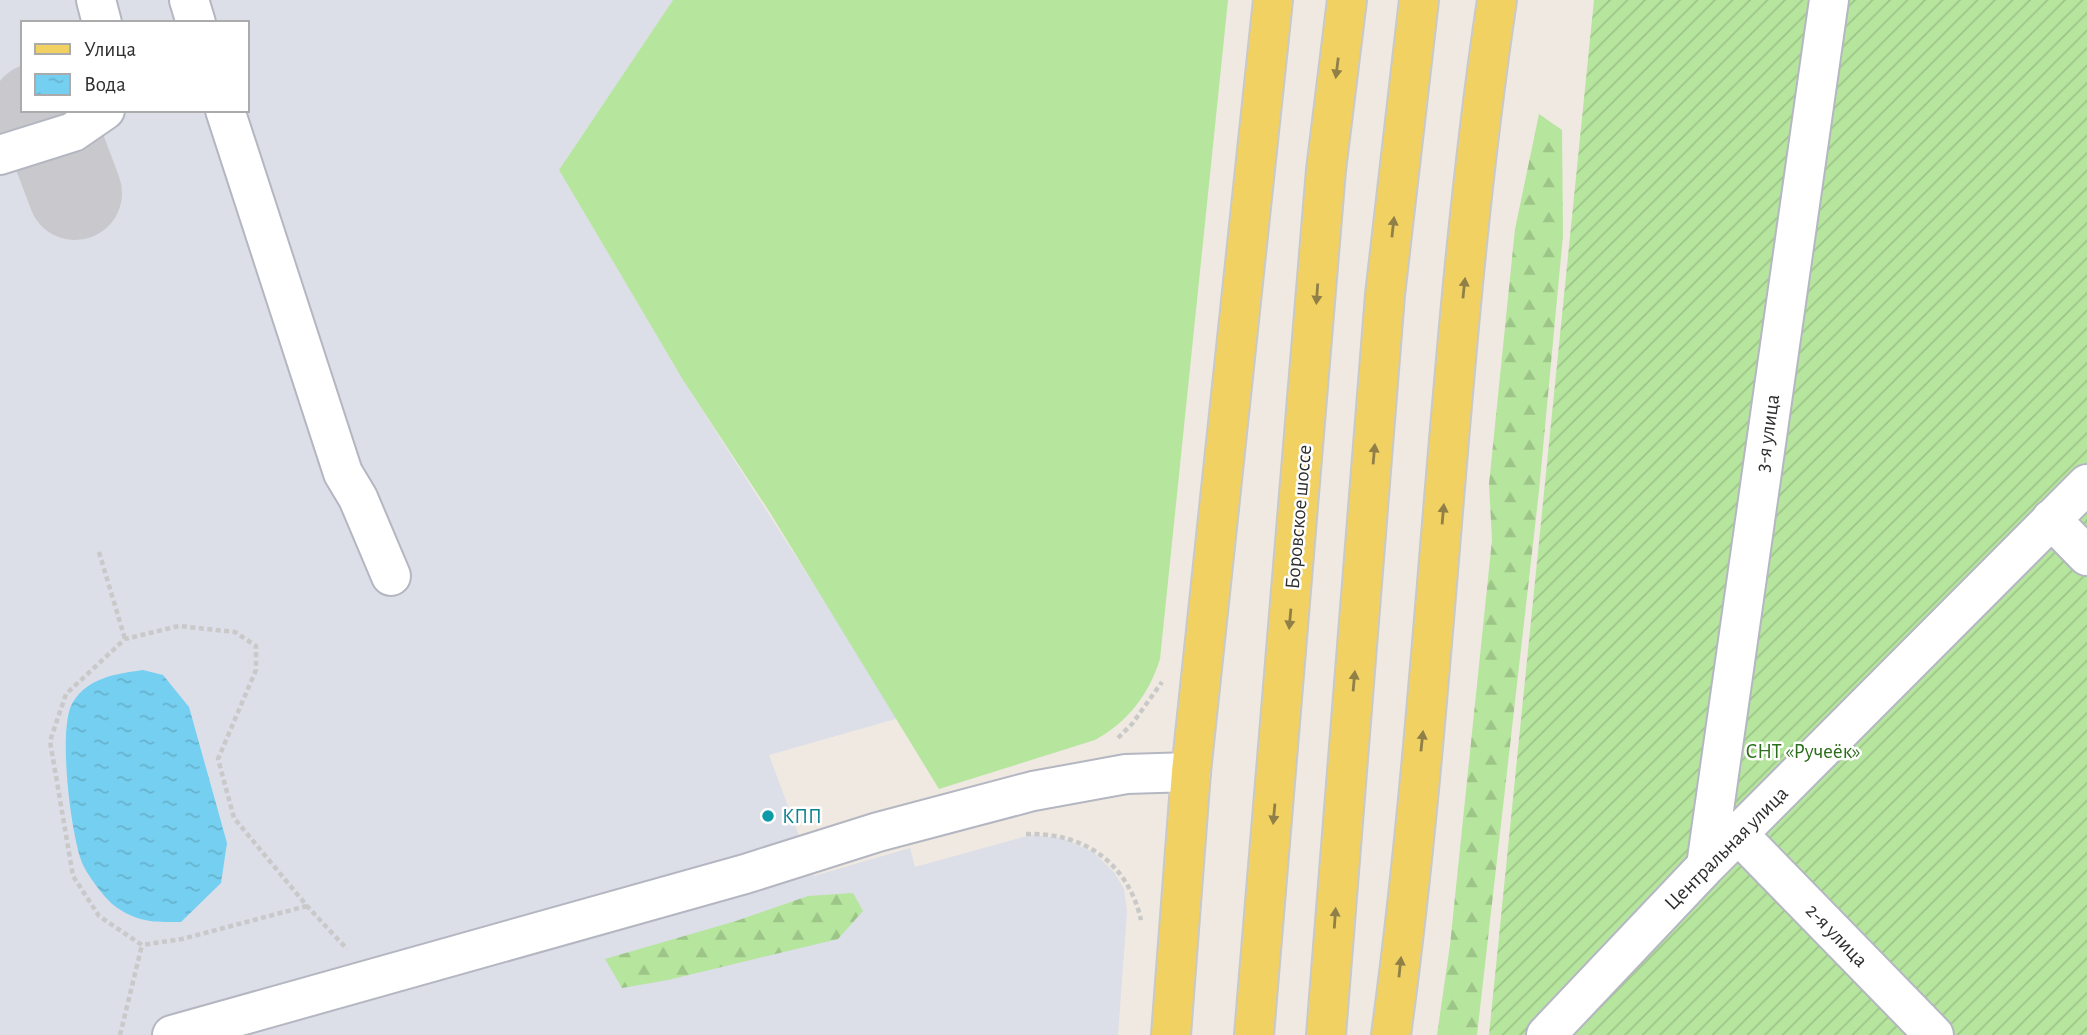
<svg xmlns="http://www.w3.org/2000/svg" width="2087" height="1035" font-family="'Alegreya Sans',sans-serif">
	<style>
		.airport { fill: #dcdee8; fill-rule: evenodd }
		.grass { fill: #b6e59e }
		.forest { fill: url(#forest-firs) }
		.garden { fill: url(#garden-furrows) }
		.water { fill: url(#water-ripples) }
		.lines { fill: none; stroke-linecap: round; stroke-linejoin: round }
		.taxiway { stroke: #c9c8cc; stroke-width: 94 }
		.minor-casing { stroke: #b4b7c1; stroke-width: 42 }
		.major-casing { stroke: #c9c9c9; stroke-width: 42 }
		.path { stroke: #c9c9c9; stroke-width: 4.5; stroke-dasharray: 5 3.5; stroke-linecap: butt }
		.minor { stroke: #fff; stroke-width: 38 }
		.major { stroke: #f2d163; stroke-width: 38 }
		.oneway { fill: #908048 }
		.culture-dot { fill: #0f9aa8; stroke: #fff; stroke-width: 2.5 }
		.labels { text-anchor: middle; stroke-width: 5; stroke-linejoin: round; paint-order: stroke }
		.street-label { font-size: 21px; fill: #2e2e2e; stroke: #fff }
		.park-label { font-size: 21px; fill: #2c6e1b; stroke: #fff }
		.culture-label { font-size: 21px; fill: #0d838f; stroke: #fff; text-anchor: start }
	</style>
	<defs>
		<pattern id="forest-firs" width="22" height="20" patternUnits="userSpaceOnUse" patternTransform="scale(1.75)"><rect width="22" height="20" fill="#b6e59e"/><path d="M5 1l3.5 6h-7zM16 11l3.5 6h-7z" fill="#9dc588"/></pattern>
		<pattern id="garden-furrows" width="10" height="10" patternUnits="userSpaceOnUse" patternTransform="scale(1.75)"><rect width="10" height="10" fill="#b6e59e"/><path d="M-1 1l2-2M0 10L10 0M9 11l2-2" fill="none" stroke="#9dc588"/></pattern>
		<pattern id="water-ripples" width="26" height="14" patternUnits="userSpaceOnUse" patternTransform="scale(1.75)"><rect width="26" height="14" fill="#75cff0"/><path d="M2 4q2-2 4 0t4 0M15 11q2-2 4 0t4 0" fill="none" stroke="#66b2ce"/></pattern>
	</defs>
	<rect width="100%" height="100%" fill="#efe9e1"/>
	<path class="airport" d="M 0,0 L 673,0 L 559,170 L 683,380 L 899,718 L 769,755 L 814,876 L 910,848 L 915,867 L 1031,835 L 1062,838 L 1093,852 L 1114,872 L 1124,889 L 1127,912 L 1118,1035 L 0,1035 ZM 23,23 L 247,23 L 247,110 L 23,110 Z"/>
	<path class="grass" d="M 673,0 L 1228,0 L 1160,659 C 1149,694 1128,722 1095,740 L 939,789 L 769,511 L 683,380 L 559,170 Z"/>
	<path class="forest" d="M 1539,114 L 1562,130 L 1563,235 L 1539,491 L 1477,1035 L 1437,1035 L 1450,945 L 1492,540 L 1489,484 L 1515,229 Z
		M 853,893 L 863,911 L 838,939 L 668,980 L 622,988 L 605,959 L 736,921 L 808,896 Z"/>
	<path class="garden" d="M 1594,0 L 2087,0 L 2087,1035 L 1489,1035 Z"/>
	<path class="water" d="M 143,670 L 163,675 L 189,707 L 227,843 L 221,883 L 181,922 C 155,922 139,923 116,907 C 105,899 89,877 83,865 C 71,838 57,726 73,702 C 89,677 116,674 143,670 Z"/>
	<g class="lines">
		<path class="taxiway" d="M 37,110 L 49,124 L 75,193"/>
		<g class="minor-casing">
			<path id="minor" d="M 96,0 L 102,23
				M 189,0 L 196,23
				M 225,110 L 343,473 L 358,498 L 391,576
				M 0,155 L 73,132 L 105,110
				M 2051,519 L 2087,556
				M 1739,835 L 1934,1035
				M 1706,866 L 1829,0
				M 172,1035 L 745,874 L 878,832 L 1033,791 L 1126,774 L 1191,772
				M 1546,1035 L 1706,866 L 2087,484"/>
		</g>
		<g class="major-casing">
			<path id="major" d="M 1171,1035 L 1191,772 L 1273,0
				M 1254,1035 L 1326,170 L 1347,0
				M 1326,1035 L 1385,295 L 1419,0
				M 1391,1035 C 1438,691 1446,343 1497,0"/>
		</g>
		<path class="path" d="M 99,552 L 125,639
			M 1118,738 L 1132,724 L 1162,682
			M 1026,834 C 1084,832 1128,863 1141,920
			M 307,906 L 182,939 L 142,945 L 99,916 L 73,876 L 50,741 L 66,694 L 125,639 L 179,626 L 235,632 L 256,646 L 256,670 L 218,759 L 234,818 L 307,906 L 347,949
			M 120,1035 L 142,945"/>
		<use href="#minor" class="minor"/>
		<use href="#major" class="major"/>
	</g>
	<defs><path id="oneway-solid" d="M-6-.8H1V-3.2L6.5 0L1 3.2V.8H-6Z" transform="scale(1.75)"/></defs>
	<g class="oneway">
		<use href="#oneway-solid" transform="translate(1337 68) rotate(97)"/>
		<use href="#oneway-solid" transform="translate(1393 227) rotate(-84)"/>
		<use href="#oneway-solid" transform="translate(1464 288) rotate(-84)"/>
		<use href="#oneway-solid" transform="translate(1317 294) rotate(94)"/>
		<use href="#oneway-solid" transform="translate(1374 454) rotate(-85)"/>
		<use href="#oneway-solid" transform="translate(1443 514) rotate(-85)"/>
		<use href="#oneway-solid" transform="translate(1290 619) rotate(95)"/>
		<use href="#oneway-solid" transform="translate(1354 681) rotate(-85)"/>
		<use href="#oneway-solid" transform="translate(1422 741) rotate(-84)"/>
		<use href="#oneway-solid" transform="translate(1274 814) rotate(95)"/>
		<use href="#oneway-solid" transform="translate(1335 918) rotate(-86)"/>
		<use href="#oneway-solid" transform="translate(1400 967) rotate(-84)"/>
	</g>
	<circle class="culture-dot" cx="768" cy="816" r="7"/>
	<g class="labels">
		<g class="street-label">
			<text transform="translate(1767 433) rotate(-82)" y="7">3-я улица</text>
			<text transform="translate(1298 517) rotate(-85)" y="7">Боровское шоссе</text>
			<text transform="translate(1726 848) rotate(-45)" y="7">Центральная улица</text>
			<text transform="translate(1837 935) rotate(46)" y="7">2-я улица</text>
		</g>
		<g class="park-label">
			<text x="1803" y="758">СНТ «Ручеёк»</text>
		</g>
		<g class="culture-label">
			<text x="782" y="823">КПП</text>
		</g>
	</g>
	<rect x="21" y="21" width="228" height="91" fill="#ffffff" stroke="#ababab" stroke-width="2"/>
	<rect x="35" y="44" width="35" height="10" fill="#f2d163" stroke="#ababab" stroke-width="2"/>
	<text x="84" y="56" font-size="21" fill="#2e2e2e">Улица</text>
	<rect x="35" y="74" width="35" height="21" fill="url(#water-ripples)" stroke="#ababab" stroke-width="2"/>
	<text x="84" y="91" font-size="21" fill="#2e2e2e">Вода</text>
</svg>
